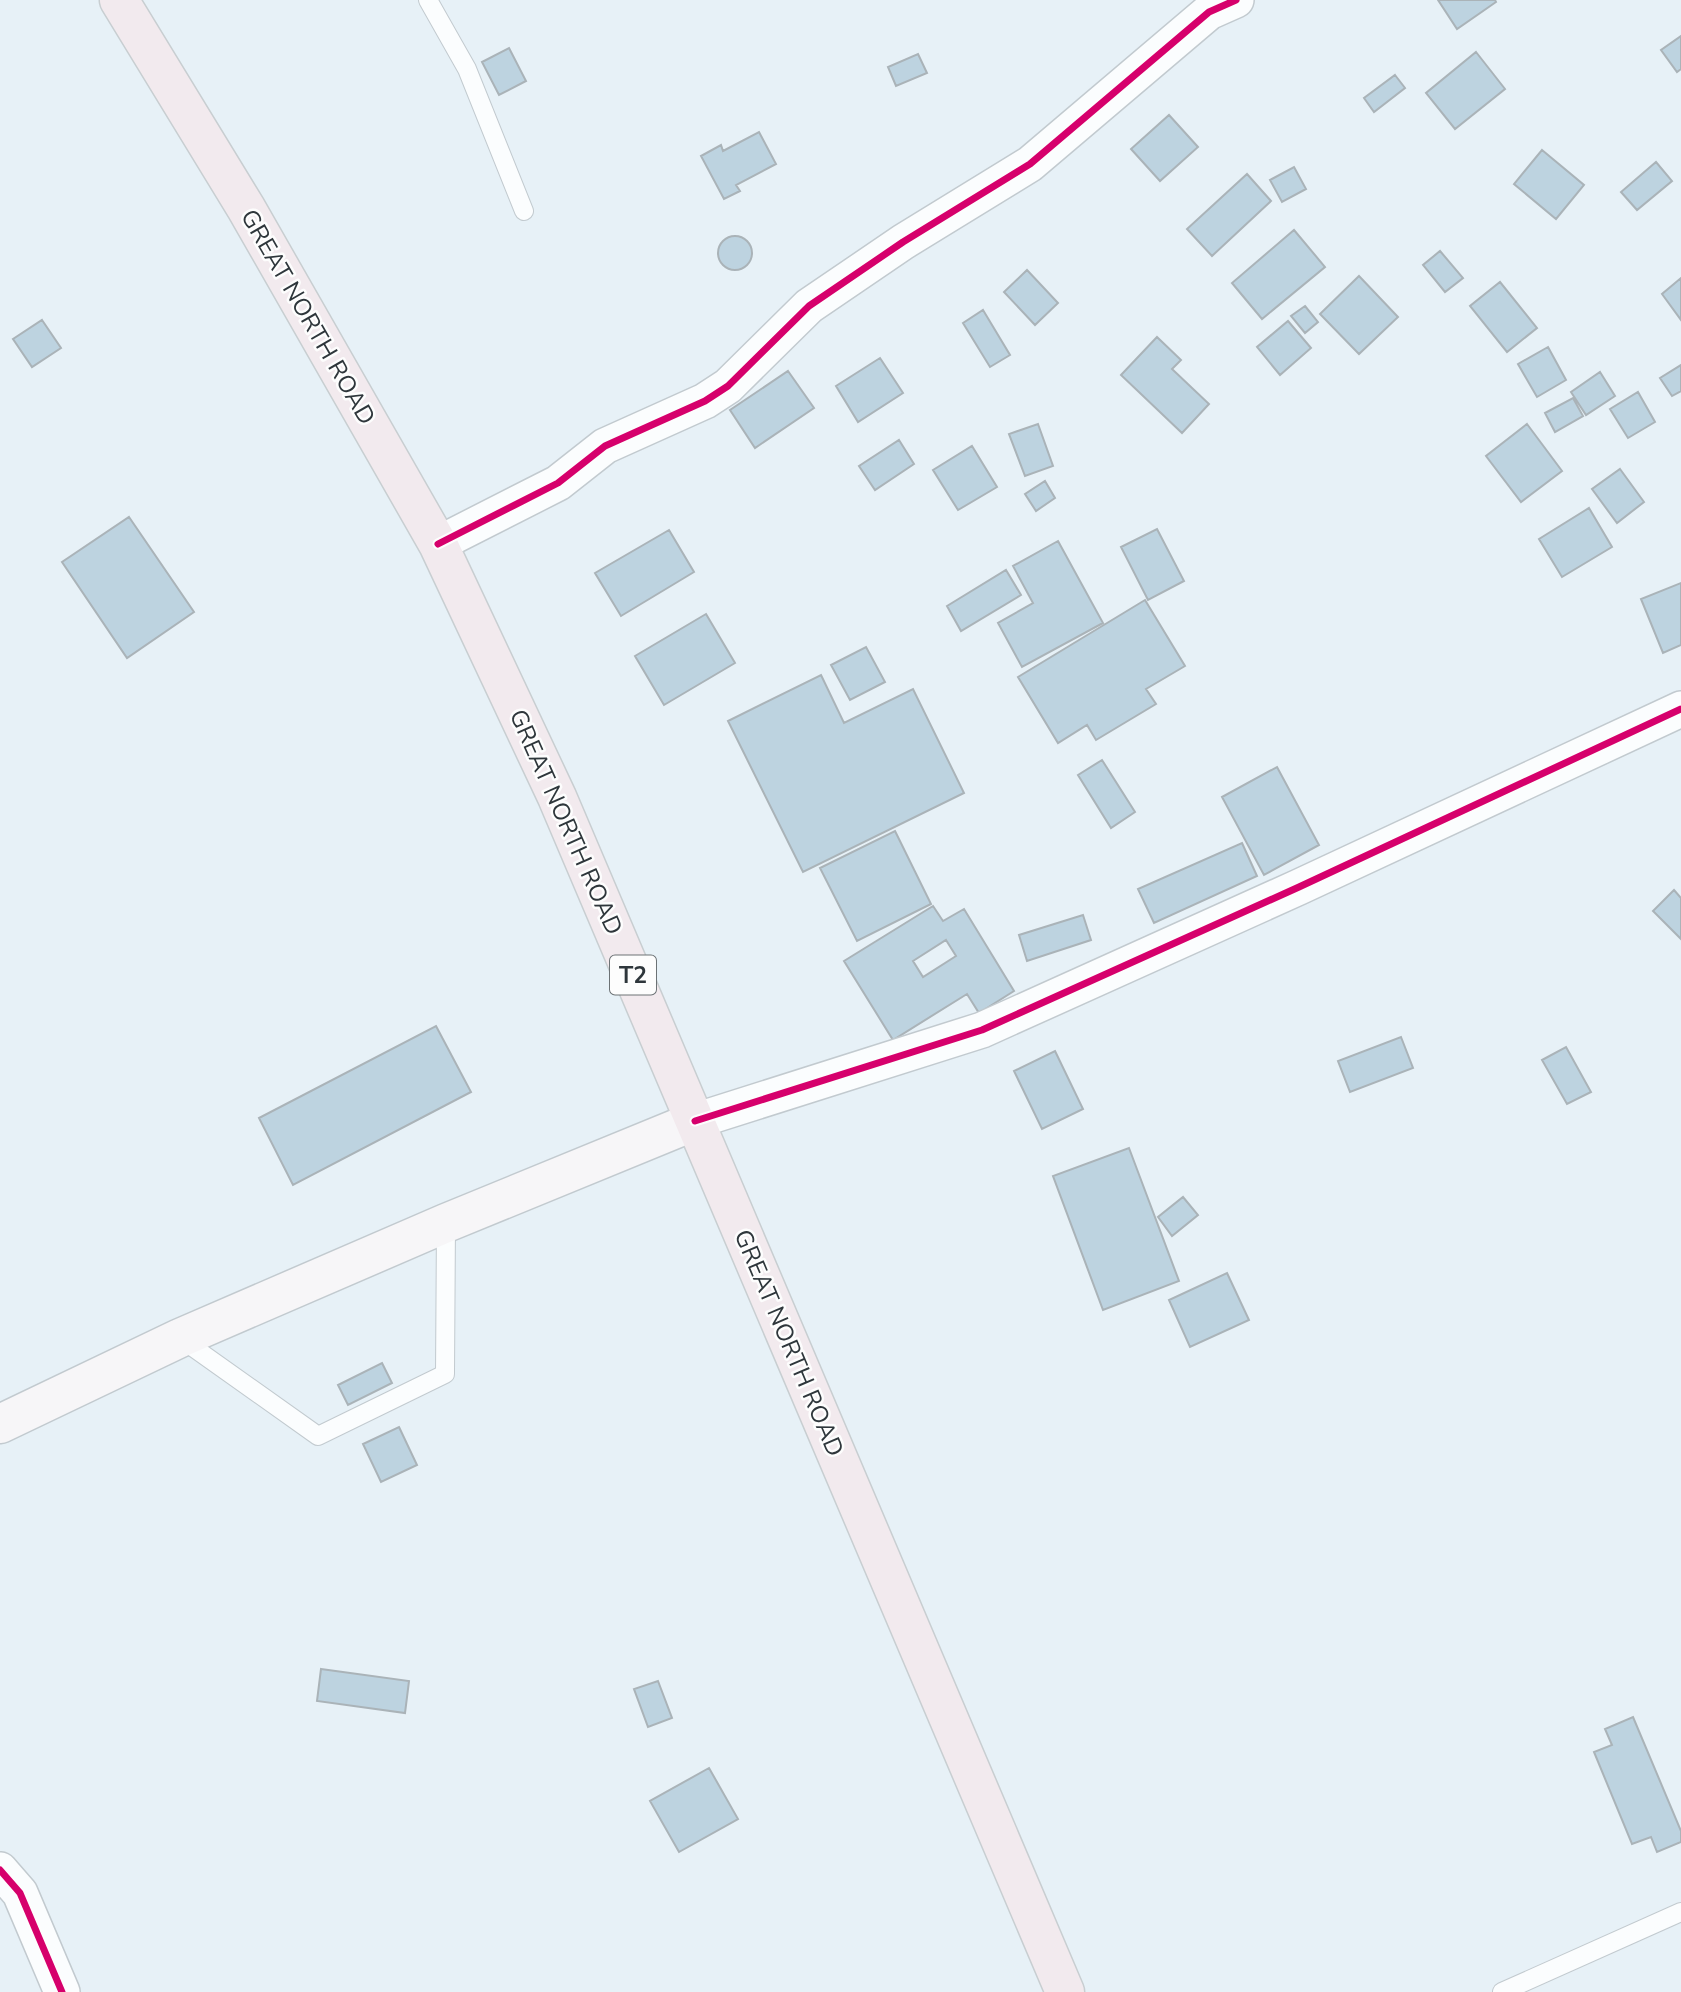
<svg xmlns="http://www.w3.org/2000/svg" width="1681" height="1992" font-family="'Nunito Sans',sans-serif">
	<style>
		.building { fill: #bdd3e0; stroke: #aab3b8; stroke-width: 2; fill-rule: evenodd }
		.lines { fill: none; stroke-linecap: round; stroke-linejoin: round }
		.service-casing { stroke: #c2cacf; stroke-width: 20 }
		.minor-casing { stroke: #c2cacf; stroke-width: 38 }
		.secondary-casing { stroke: #c2cacf; stroke-width: 41 }
		.trunk-casing { stroke: #c8ced1; stroke-width: 41 }
		.service { stroke: #fbfdfe; stroke-width: 18 }
		.minor { stroke: #fbfdfe; stroke-width: 35 }
		.secondary { stroke: #f7f6f8; stroke-width: 38 }
		.trunk { stroke: #f2eaee; stroke-width: 38 }
		.cycleway-casing { stroke: #fdfdfd; stroke-width: 11 }
		.cycleway { stroke: #d6006c; stroke-width: 7 }
		.labels { text-anchor: middle; stroke-width: 5; stroke-linejoin: round; paint-order: stroke }
		.shield { fill: #fdfdfd; stroke: #6c7275; stroke-width: 2 }
		.shield-label { font-size: 23px; font-weight: bold; fill: #2e363b }
		.street-label { font-size: 24px; fill: #2e363b; stroke: #fdfdfd }
	</style>
	<rect width="100%" height="100%" fill="#e7f1f7"/>
	<path class="building" d="M 1438,0 L 1495,0 L 1496,2 L 1457,29 Z
		M 1681,36 L 1681,69 L 1677,72 L 1661,50 Z
		M 509,48 L 526,81 L 499,95 L 482,62 Z
		M 1476,52 L 1505,89 L 1455,129 L 1426,93 Z
		M 918,54 L 927,73 L 896,86 L 888,67 Z
		M 1395,75 L 1405,88 L 1374,112 L 1364,98 Z
		M 1169,115 L 1198,147 L 1160,181 L 1131,149 Z
		M 759,132 L 776,164 L 736,185 L 740,191 L 724,199 L 701,156 L 721,145 L 723,151 Z
		M 1542,150 L 1584,185 L 1556,219 L 1514,184 Z
		M 1656,162 L 1672,181 L 1637,210 L 1621,192 Z
		M 1294,167 L 1306,189 L 1282,202 L 1270,180 Z
		M 1247,174 L 1271,201 L 1212,256 L 1187,229 Z
		M 1294,230 L 1325,267 L 1262,319 L 1232,283 Z
		M718 253a17 17 0 1 1 34 0a17 17 0 1 1-34 0Z
		M 1440,251 L 1463,278 L 1445,292 L 1423,265 Z
		M 1027,270 L 1058,303 L 1035,325 L 1004,292 Z
		M 1359,276 L 1398,317 L 1359,354 L 1320,314 Z
		M 1681,278 L 1681,320 L 1662,294 Z
		M 1500,282 L 1537,328 L 1507,352 L 1470,306 Z
		M 1305,306 L 1318,322 L 1305,333 L 1291,316 Z
		M 983,310 L 1010,355 L 990,367 L 963,323 Z
		M 42,320 L 61,348 L 32,367 L 13,339 Z
		M 1288,321 L 1311,348 L 1280,375 L 1257,347 Z
		M 1157,337 L 1181,360 L 1172,369 L 1209,404 L 1182,433 L 1121,375 Z
		M 1548,347 L 1566,380 L 1537,397 L 1518,364 Z
		M 880,358 L 903,393 L 858,422 L 836,386 Z
		M 1681,365 L 1681,391 L 1672,396 L 1660,378 Z
		M 788,371 L 814,408 L 755,448 L 730,410 Z
		M 1600,372 L 1615,396 L 1586,415 L 1571,392 Z
		M 1638,392 L 1655,422 L 1628,438 L 1610,409 Z
		M 1573,398 L 1583,416 L 1555,432 L 1545,413 Z
		M 1038,424 L 1053,466 L 1025,476 L 1009,434 Z
		M 1527,424 L 1562,471 L 1521,502 L 1486,456 Z
		M 899,440 L 914,464 L 875,490 L 859,466 Z
		M 972,446 L 997,487 L 958,510 L 933,470 Z
		M 1620,469 L 1644,502 L 1617,523 L 1592,489 Z
		M 1045,481 L 1055,498 L 1036,511 L 1025,494 Z
		M 1589,508 L 1612,547 L 1562,577 L 1539,539 Z
		M 129,517 L 194,612 L 127,658 L 62,562 Z
		M 1157,529 L 1184,581 L 1148,600 L 1121,547 Z
		M 669,530 L 694,572 L 621,616 L 595,573 Z
		M 1058,541 L 1103,623 L 1022,667 L 998,623 L 1033,603 L 1013,566 Z
		M 1006,570 L 1021,595 L 961,631 L 947,606 Z
		M 1681,583 L 1681,645 L 1663,653 L 1641,599 Z
		M 1145,600 L 1185,666 L 1146,689 L 1156,704 L 1096,740 L 1087,725 L 1058,743 L 1018,677 Z
		M 706,614 L 735,663 L 664,705 L 635,656 Z
		M 866,647 L 885,682 L 850,700 L 831,665 Z
		M 821,675 L 844,723 L 913,689 L 964,793 L 803,872 L 728,721 Z
		M 1102,760 L 1135,812 L 1111,828 L 1078,775 Z
		M 1277,767 L 1319,845 L 1264,875 L 1222,797 Z
		M 895,831 L 931,904 L 857,941 L 820,868 Z
		M 1242,843 L 1257,876 L 1154,923 L 1138,889 Z
		M 1674,890 L 1681,898 L 1681,939 L 1653,911 Z
		M 933,906 L 943,921 L 964,909 L 1014,991 L 979,1013 L 967,994 L 893,1040 L 844,961 ZM 946,940 L 956,956 L 923,977 L 913,961 Z
		M 1083,915 L 1091,940 L 1027,961 L 1019,935 Z
		M 436,1026 L 471,1092 L 293,1185 L 259,1118 Z
		M 1401,1037 L 1413,1068 L 1350,1092 L 1338,1061 Z
		M 1566,1047 L 1591,1092 L 1567,1104 L 1542,1060 Z
		M 1055,1051 L 1083,1109 L 1042,1129 L 1014,1071 Z
		M 1129,1148 L 1179,1281 L 1103,1310 L 1053,1176 Z
		M 1183,1197 L 1198,1215 L 1172,1236 L 1158,1217 Z
		M 1227,1273 L 1249,1320 L 1190,1347 L 1169,1300 Z
		M 382,1363 L 392,1383 L 348,1405 L 338,1385 Z
		M 399,1427 L 417,1465 L 381,1482 L 363,1444 Z
		M 321,1669 L 409,1681 L 405,1713 L 317,1701 Z
		M 658,1681 L 672,1718 L 648,1727 L 634,1689 Z
		M 1633,1717 L 1681,1831 L 1681,1842 L 1657,1852 L 1651,1837 L 1632,1844 L 1594,1752 L 1612,1745 L 1605,1729 Z
		M 709,1768 L 738,1819 L 679,1852 L 650,1801 Z"/>
	<g class="lines">
		<g class="service-casing">
			<path id="service" d="M 428,0 L 467,69 L 524,211
				M 180,1338 L 318,1436 L 445,1374 L 446,1223
				M 1502,1992 L 1681,1912"/>
		</g>
		<g class="minor-casing">
			<path id="minor" d="M 438,544 L 558,483 L 605,446 L 705,401 L 728,386 L 809,306 L 903,242 L 1030,164 L 1209,12 L 1236,0
				M 695,1121 L 982,1030 L 1299,887 L 1681,709
				M 0,1870 L 20,1893 L 62,1992"/>
		</g>
		<g class="secondary-casing">
			<path id="secondary" d="M 0,1424 L 180,1338 L 446,1223 L 695,1121"/>
		</g>
		<g class="trunk-casing">
			<path id="trunk" d="M 119,0 L 246,208 L 438,544 L 557,797 L 1065,1992"/>
		</g>
		<use href="#service" class="service"/>
		<use href="#minor" class="minor"/>
		<use href="#secondary" class="secondary"/>
		<use href="#trunk" class="trunk"/>
		<g class="cycleway-casing">
			<path id="cycleway" d="M 438,544 L 558,483 L 605,446 L 705,401 L 728,386 L 809,306 L 903,242 L 1030,164 L 1209,12 L 1236,0
				M 695,1121 L 982,1030 L 1299,887 L 1681,709
				M 0,1870 L 20,1893 L 62,1992"/>
		</g>
		<use href="#cycleway" class="cycleway"/>
	</g>
	<g class="labels">
		<rect class="shield" x="610" y="955.5" width="46" height="39" rx="5"/>
		<g class="shield-label">
			<text x="633" y="983">T2</text>
		</g>
		<g class="street-label">
			<text transform="translate(308 317) rotate(60)" y="8">GREAT NORTH ROAD</text>
			<text transform="translate(566 822) rotate(66)" y="8">GREAT NORTH ROAD</text>
			<text transform="translate(789 1343) rotate(67)" y="8">GREAT NORTH ROAD</text>
		</g>
	</g>
</svg>
